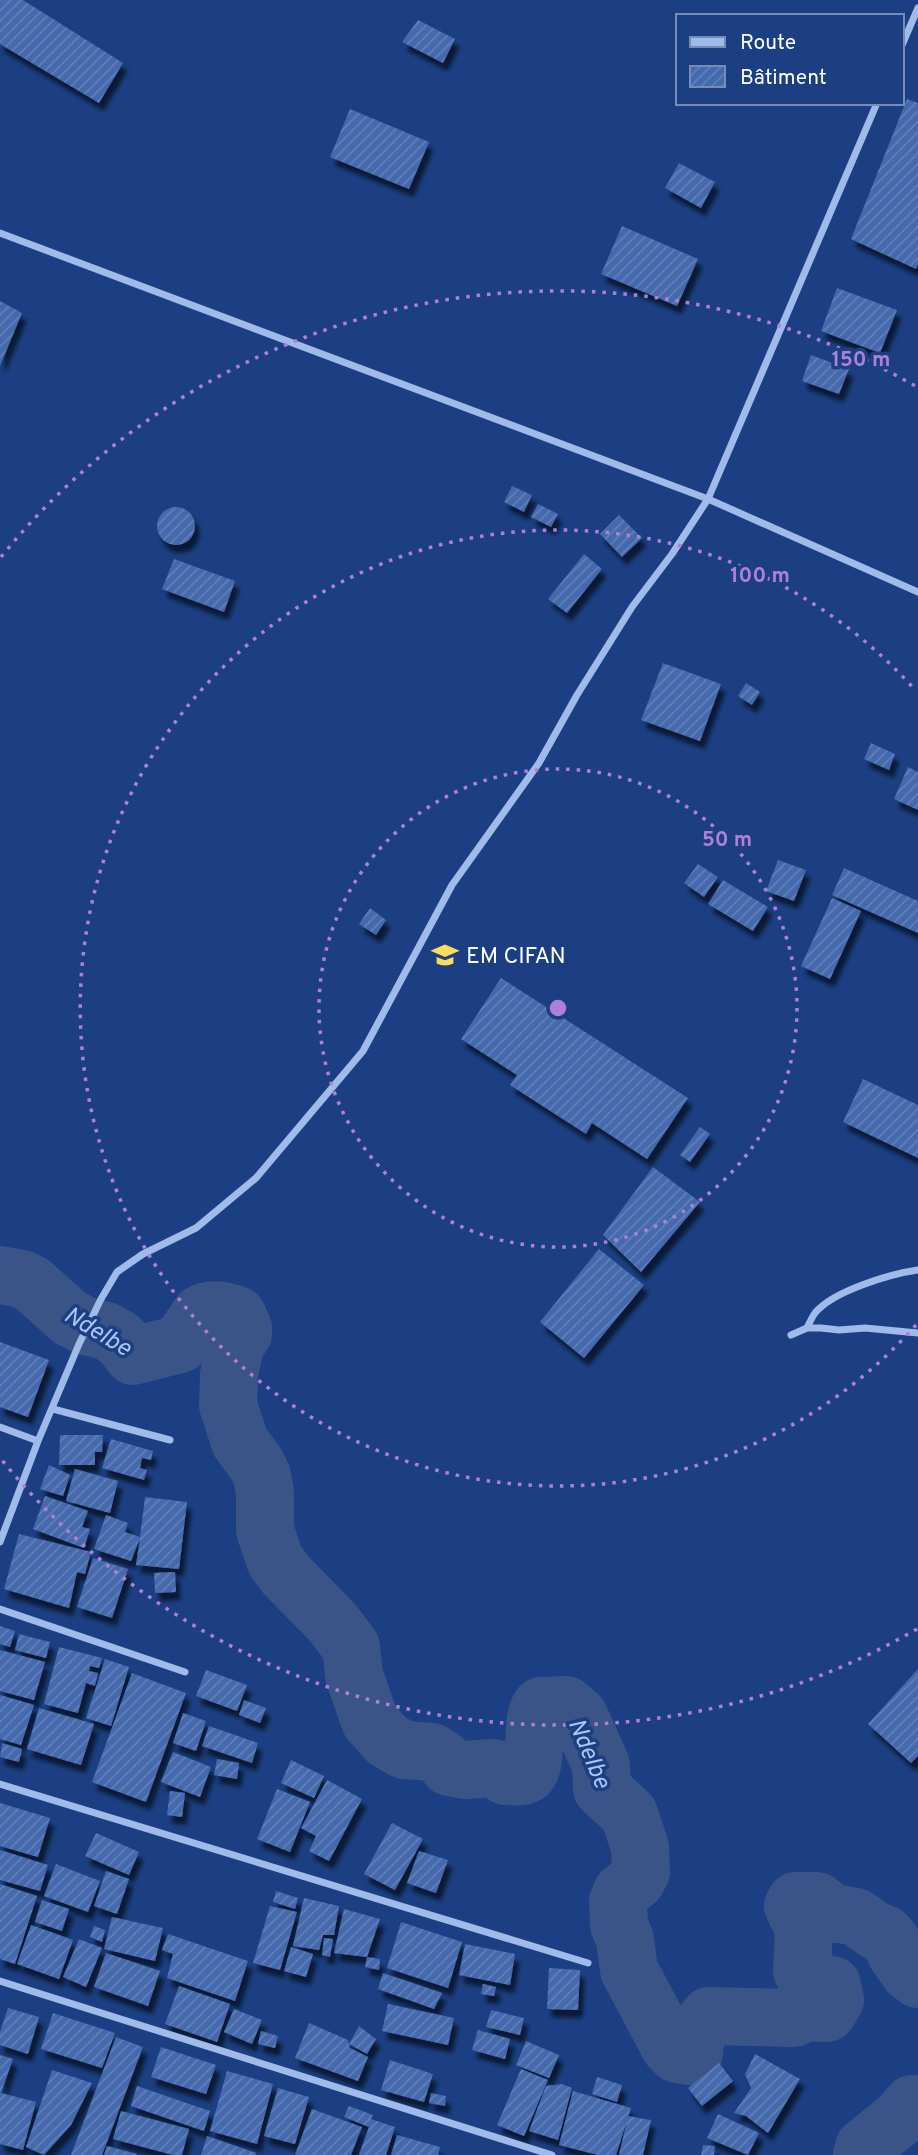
<svg xmlns="http://www.w3.org/2000/svg" width="918" height="2155" font-family="Overpass,sans-serif">
	<style>
		.lines { fill: none; stroke-linecap: round; stroke-linejoin: round }
		.river { stroke: #3a5487; stroke-width: 58 }
		.building { fill: url(#building-hatch); filter: url(#shadow) }
		.street { stroke: #a0bbea; stroke-width: 7 }
		.ring { fill: none; stroke: #b080d9; stroke-width: 3.5; stroke-dasharray: 3.5 7 }
		.labels { text-anchor: middle; stroke-width: 7; stroke-linejoin: round; paint-order: stroke }
		.poi-label { font-size: 23px; fill: #fff; stroke: #1b3f82; text-anchor: start }
		.water-label { font-size: 24px; font-style: italic; fill: #abc5f2; stroke: #1b3f82 }
		.centre { fill: #b080d9; stroke: #1b3f82; stroke-width: 3.5 }
		.ring-label { font-size: 21px; text-anchor: middle; font-weight: bold; fill: #b080d9; stroke: #1b3f82; stroke-width: 7; stroke-linejoin: round; paint-order: stroke }
	</style>
	<defs>
		<pattern id="building-hatch" width="6" height="6" patternUnits="userSpaceOnUse" patternTransform="scale(1.75)"><rect width="6" height="6" fill="#4469ac"/><path d="M-1 1l2-2M0 6l6-6M5 7l2-2" fill="none" stroke="#6080b8"/></pattern>
		<filter id="shadow"><feDropShadow dx="4.5" dy="8" stdDeviation="2" flood-color="#0009"/></filter>
	</defs>
	<rect width="100%" height="100%" fill="#1b3f82"/>
	<g class="lines">
		<path class="river" d="M 0,1275 L 22,1279 L 32,1284 L 70,1318 L 86,1326 L 106,1331 L 120,1339 L 133,1356 L 180,1344 L 200,1314 C 212,1307 225,1311 237,1315 L 243,1328 L 243,1334 L 235,1345 L 229,1375 L 228,1405 L 240,1442 L 257,1465 L 262,1476 L 265,1492 L 265,1530 L 275,1560 L 286,1575 L 333,1623 L 351,1647 L 354,1675 L 370,1721 L 387,1740 L 404,1750 L 432,1752 L 442,1758 L 449,1767 L 465,1770 L 492,1768 L 497,1769 L 505,1776 C 511,1776 518,1777 523,1776 C 542,1771 528,1720 541,1706 L 566,1705 L 579,1716 L 601,1765 L 602,1789 L 629,1814 L 640,1847 L 641,1872 L 636,1881 L 622,1892 L 618,1901 L 619,1925 L 625,1940 L 629,1970 L 670,2047 L 677,2054 L 690,2056 L 694,2053 L 696,2033 L 709,2016 L 794,2018 L 804,2012 L 827,2013 L 835,2000 L 832,1985 L 812,1983 L 802,1971 L 804,1929 L 793,1906 L 796,1901 L 817,1901 L 830,1912 L 856,1917 L 876,1931 L 885,1934 L 892,1942 L 895,1952 L 909,1972 L 918,1979
			M 862,2155 L 864,2147 L 900,2118 L 912,2104 L 918,2104"/>
	</g>
	<path class="building" d="M 0,0 L 23,0 L 123,63 L 99,103 L 0,44 Z
		M 418,20 L 455,39 L 443,63 L 402,42 Z
		M 907,99 L 918,103 L 918,264 L 916,269 L 851,239 Z
		M 350,109 L 429,142 L 409,189 L 330,157 Z
		M 679,163 L 715,182 L 701,208 L 665,188 Z
		M 622,226 L 698,259 L 677,306 L 601,274 Z
		M 837,288 L 897,310 L 880,353 L 821,331 Z
		M 0,301 L 22,313 L 0,366 Z
		M 811,355 L 849,369 L 839,394 L 802,381 Z
		M 512,486 L 532,495 L 524,512 L 504,502 Z
		M 538,504 L 558,514 L 551,527 L 531,517 Z
		M157 526a19 19 0 1 1 38 0a19 19 0 1 1-38 0Z
		M 619,515 L 642,538 L 622,557 L 600,534 Z
		M 584,554 L 602,569 L 567,613 L 548,599 Z
		M 174,559 L 235,581 L 224,612 L 162,589 Z
		M 663,663 L 721,684 L 700,741 L 641,720 Z
		M 746,683 L 760,692 L 752,705 L 738,696 Z
		M 871,743 L 895,754 L 889,770 L 864,759 Z
		M 908,767 L 918,772 L 918,810 L 894,799 Z
		M 778,860 L 806,870 L 794,901 L 766,891 Z
		M 698,864 L 718,877 L 704,897 L 684,883 Z
		M 844,868 L 918,901 L 918,933 L 832,895 Z
		M 723,880 L 768,907 L 753,931 L 708,904 Z
		M 832,898 L 861,911 L 830,979 L 801,966 Z
		M 370,908 L 386,920 L 376,935 L 359,924 Z
		M 501,978 L 688,1098 L 647,1159 L 592,1123 L 586,1134 L 510,1085 L 517,1075 L 461,1039 Z
		M 863,1079 L 918,1105 L 918,1158 L 843,1122 Z
		M 700,1127 L 710,1134 L 690,1162 L 680,1155 Z
		M 653,1167 L 700,1202 L 641,1272 L 603,1235 Z
		M 599,1249 L 644,1285 L 584,1358 L 540,1322 Z
		M 0,1342 L 49,1360 L 28,1417 L 0,1407 Z
		M 60,1435 L 103,1435 L 102,1452 L 95,1452 L 95,1465 L 59,1465 Z
		M 111,1439 L 153,1451 L 151,1460 L 142,1458 L 140,1468 L 147,1470 L 144,1480 L 102,1468 Z
		M 49,1465 L 70,1475 L 63,1496 L 40,1489 Z
		M 75,1469 L 118,1481 L 110,1513 L 66,1501 Z
		M 45,1496 L 88,1511 L 82,1527 L 90,1529 L 84,1548 L 33,1529 Z
		M 145,1497 L 187,1502 L 179,1569 L 136,1565 L 140,1538 L 131,1561 L 94,1549 L 106,1515 L 128,1523 L 125,1532 L 140,1537 Z
		M 19,1534 L 91,1552 L 85,1574 L 77,1572 L 69,1608 L 4,1589 Z
		M 93,1558 L 128,1569 L 112,1618 L 77,1607 Z
		M 175,1572 L 176,1592 L 155,1593 L 154,1573 Z
		M 0,1626 L 15,1631 L 10,1647 L 0,1644 Z
		M 19,1634 L 50,1642 L 46,1658 L 15,1650 Z
		M 59,1647 L 102,1658 L 99,1668 L 90,1666 L 89,1671 L 98,1673 L 95,1686 L 86,1683 L 78,1713 L 44,1704 Z
		M 0,1650 L 45,1662 L 34,1700 L 0,1691 Z
		M 105,1659 L 129,1667 L 111,1726 L 86,1718 Z
		M 918,1669 L 918,1756 L 911,1763 L 868,1724 Z
		M 206,1670 L 247,1685 L 237,1711 L 196,1696 Z
		M 132,1673 L 186,1693 L 146,1802 L 92,1782 Z
		M 0,1695 L 34,1705 L 21,1745 L 0,1739 Z
		M 244,1700 L 266,1708 L 260,1723 L 239,1715 Z
		M 39,1708 L 94,1724 L 81,1765 L 27,1749 Z
		M 183,1713 L 206,1721 L 196,1751 L 173,1743 Z
		M 209,1726 L 258,1743 L 252,1763 L 202,1746 Z
		M 2,1743 L 22,1749 L 19,1762 L 0,1757 Z
		M 173,1752 L 211,1767 L 200,1797 L 161,1782 Z
		M 217,1759 L 239,1763 L 237,1779 L 214,1775 Z
		M 291,1760 L 324,1776 L 314,1798 L 281,1783 Z
		M 327,1780 L 362,1799 L 329,1861 L 309,1851 L 316,1836 L 301,1828 Z
		M 277,1789 L 310,1802 L 290,1852 L 257,1839 Z
		M 170,1791 L 185,1793 L 182,1817 L 167,1815 Z
		M 0,1803 L 50,1818 L 38,1857 L 0,1846 Z
		M 392,1823 L 423,1839 L 395,1890 L 364,1874 Z
		M 96,1833 L 139,1852 L 129,1875 L 85,1856 Z
		M 0,1850 L 48,1865 L 40,1891 L 0,1880 Z
		M 419,1851 L 448,1860 L 436,1893 L 407,1883 Z
		M 56,1864 L 100,1881 L 88,1912 L 44,1896 Z
		M 106,1871 L 129,1879 L 117,1914 L 94,1906 Z
		M 0,1884 L 37,1896 L 15,1964 L 0,1959 Z
		M 276,1891 L 298,1898 L 295,1909 L 273,1902 Z
		M 304,1898 L 339,1906 L 334,1935 L 323,1935 L 319,1950 L 293,1946 Z
		M 42,1900 L 69,1909 L 62,1931 L 35,1922 Z
		M 270,1906 L 297,1912 L 280,1970 L 253,1963 Z
		M 344,1909 L 380,1919 L 367,1957 L 334,1953 Z
		M 112,1917 L 163,1928 L 155,1961 L 104,1949 Z
		M 401,1922 L 462,1942 L 448,1988 L 387,1968 Z
		M 31,1925 L 73,1940 L 59,1979 L 17,1964 Z
		M 94,1926 L 105,1930 L 102,1942 L 90,1937 Z
		M 168,1934 L 248,1961 L 235,2001 L 167,1978 L 173,1954 L 162,1950 Z
		M 324,1938 L 333,1939 L 330,1957 L 322,1955 Z
		M 79,1939 L 102,1948 L 86,1987 L 63,1977 Z
		M 465,1944 L 515,1954 L 510,1985 L 459,1975 Z
		M 291,1947 L 313,1954 L 306,1977 L 284,1971 Z
		M 106,1953 L 160,1971 L 148,2006 L 94,1987 Z
		M 367,1957 L 380,1959 L 379,1970 L 365,1967 Z
		M 549,1968 L 580,1970 L 578,2010 L 547,2009 Z
		M 383,1973 L 442,1993 L 434,2009 L 378,1989 Z
		M 483,1984 L 496,1987 L 494,1996 L 481,1994 Z
		M 179,1986 L 230,2004 L 217,2042 L 165,2024 Z
		M 388,2004 L 454,2018 L 448,2045 L 382,2031 Z
		M 8,2008 L 39,2017 L 28,2054 L 0,2045 L 0,2032 Z
		M 234,2009 L 262,2020 L 252,2044 L 224,2032 Z
		M 491,2010 L 524,2018 L 520,2035 L 486,2027 Z
		M 53,2013 L 115,2033 L 102,2068 L 41,2049 Z
		M 309,2023 L 348,2040 L 350,2048 L 368,2057 L 358,2081 L 295,2058 Z
		M 359,2026 L 376,2039 L 367,2054 L 349,2044 Z
		M 478,2030 L 510,2039 L 505,2059 L 472,2050 Z
		M 261,2031 L 278,2036 L 275,2048 L 258,2044 Z
		M 116,2037 L 143,2047 L 102,2155 L 71,2155 Z
		M 526,2041 L 559,2055 L 549,2078 L 516,2065 Z
		M 161,2047 L 216,2065 L 206,2094 L 151,2077 Z
		M 755,2054 L 800,2079 L 768,2133 L 746,2116 L 734,2113 L 751,2088 L 745,2074 Z
		M 0,2055 L 13,2059 L 1,2093 L 36,2102 L 23,2150 L 0,2144 Z
		M 390,2060 L 433,2074 L 424,2102 L 381,2090 Z
		M 719,2063 L 733,2081 L 702,2106 L 688,2088 Z
		M 521,2069 L 548,2080 L 524,2136 L 497,2125 Z
		M 52,2070 L 92,2083 L 71,2125 L 44,2155 L 26,2147 Z
		M 227,2071 L 273,2084 L 257,2144 L 210,2131 Z
		M 597,2077 L 622,2085 L 617,2102 L 592,2094 Z
		M 562,2084 L 572,2088 L 558,2140 L 529,2131 L 546,2086 Z
		M 137,2086 L 210,2111 L 204,2131 L 131,2106 Z
		M 278,2088 L 309,2097 L 295,2144 L 264,2136 Z
		M 573,2091 L 631,2108 L 616,2155 L 598,2155 L 559,2145 Z
		M 431,2093 L 446,2096 L 445,2106 L 429,2103 Z
		M 349,2106 L 373,2115 L 371,2119 L 395,2127 L 386,2155 L 359,2155 L 369,2127 L 344,2117 Z
		M 312,2109 L 362,2127 L 351,2155 L 295,2155 Z
		M 121,2111 L 189,2129 L 182,2155 L 173,2155 L 113,2139 Z
		M 718,2114 L 759,2133 L 748,2155 L 707,2138 Z
		M 628,2116 L 651,2120 L 643,2155 L 619,2155 Z
		M 397,2135 L 440,2147 L 438,2155 L 391,2155 Z
		M 207,2136 L 256,2153 L 256,2155 L 201,2155 Z
		M 703,2145 L 715,2146 L 714,2155 L 701,2155 Z
		M 107,2146 L 137,2154 L 136,2155 L 104,2155 Z"/>
	<g class="lines">
		<path class="street" d="M 902,45 L 918,8
			M 0,233 L 708,499 L 918,592
			M 807,1328 C 809,1324 812,1317 815,1313 C 833,1291 890,1274 918,1270
			M 791,1335 L 807,1328 L 821,1328 L 839,1330 L 865,1328 L 918,1333
			M 53,1409 L 170,1440
			M 0,1427 L 38,1441
			M 0,1542 L 38,1441 L 79,1344 L 101,1299 L 117,1272 L 143,1254 L 196,1228 L 256,1178 L 363,1051 L 452,885 L 539,763 L 577,695 L 632,607 L 672,554 L 708,499 L 877,103
			M 0,1609 L 185,1672
			M 0,1784 L 588,1963
			M 0,1981 L 552,2155"/>
	</g>
	<g class="ring">
		<circle cx="558" cy="1008" r="239"/>
		<path d="M916 1325A478 478 0 1 1 916 691"/>
		<path d="M917 1629A717 717 0 0 1 1 1459M1 557A717 717 0 0 1 917 387"/>
	</g>
	<defs>
		<g id="school-bare" transform="scale(2.1)"><path d="M0-5L7-2L0 1L-7-2ZM-4 1L0 2.5L4 1V4Q0 6-4 4Z" fill="#fcdc5c" stroke="#1b3f82" stroke-width="2.5" paint-order="stroke"/></g>
	</defs>
	<g fill-rule="evenodd">
		<use href="#school-bare" x="445" y="955"/>
	</g>
	<g class="labels">
		<g class="poi-label">
			<text x="466" y="963">EM CIFAN</text>
		</g>
		<g class="water-label">
			<text transform="translate(98 1331) rotate(31)" y="8">Ndelbe</text>
			<text transform="translate(590 1753) rotate(67)" y="8">Ndelbe</text>
		</g>
	</g>
	<circle cx="558" cy="1008" r="10" class="centre"/>
	<g class="ring-label">
		<text x="861" y="366">150 m</text>
		<text x="760" y="582">100 m</text>
		<text x="727" y="846">50 m</text>
	</g>
	<rect x="676" y="14" width="228" height="91" fill="#1b3f82" stroke="#768cb4" stroke-width="2"/>
	<rect x="690" y="37" width="35" height="10" fill="#a0bbea" stroke="#768cb4" stroke-width="2"/>
	<text x="740" y="49" font-size="21" fill="#ffffff">Route</text>
	<rect x="690" y="66" width="35" height="21" fill="url(#building-hatch)" stroke="#768cb4" stroke-width="2"/>
	<text x="740" y="84" font-size="21" fill="#ffffff">Bâtiment</text>
</svg>
